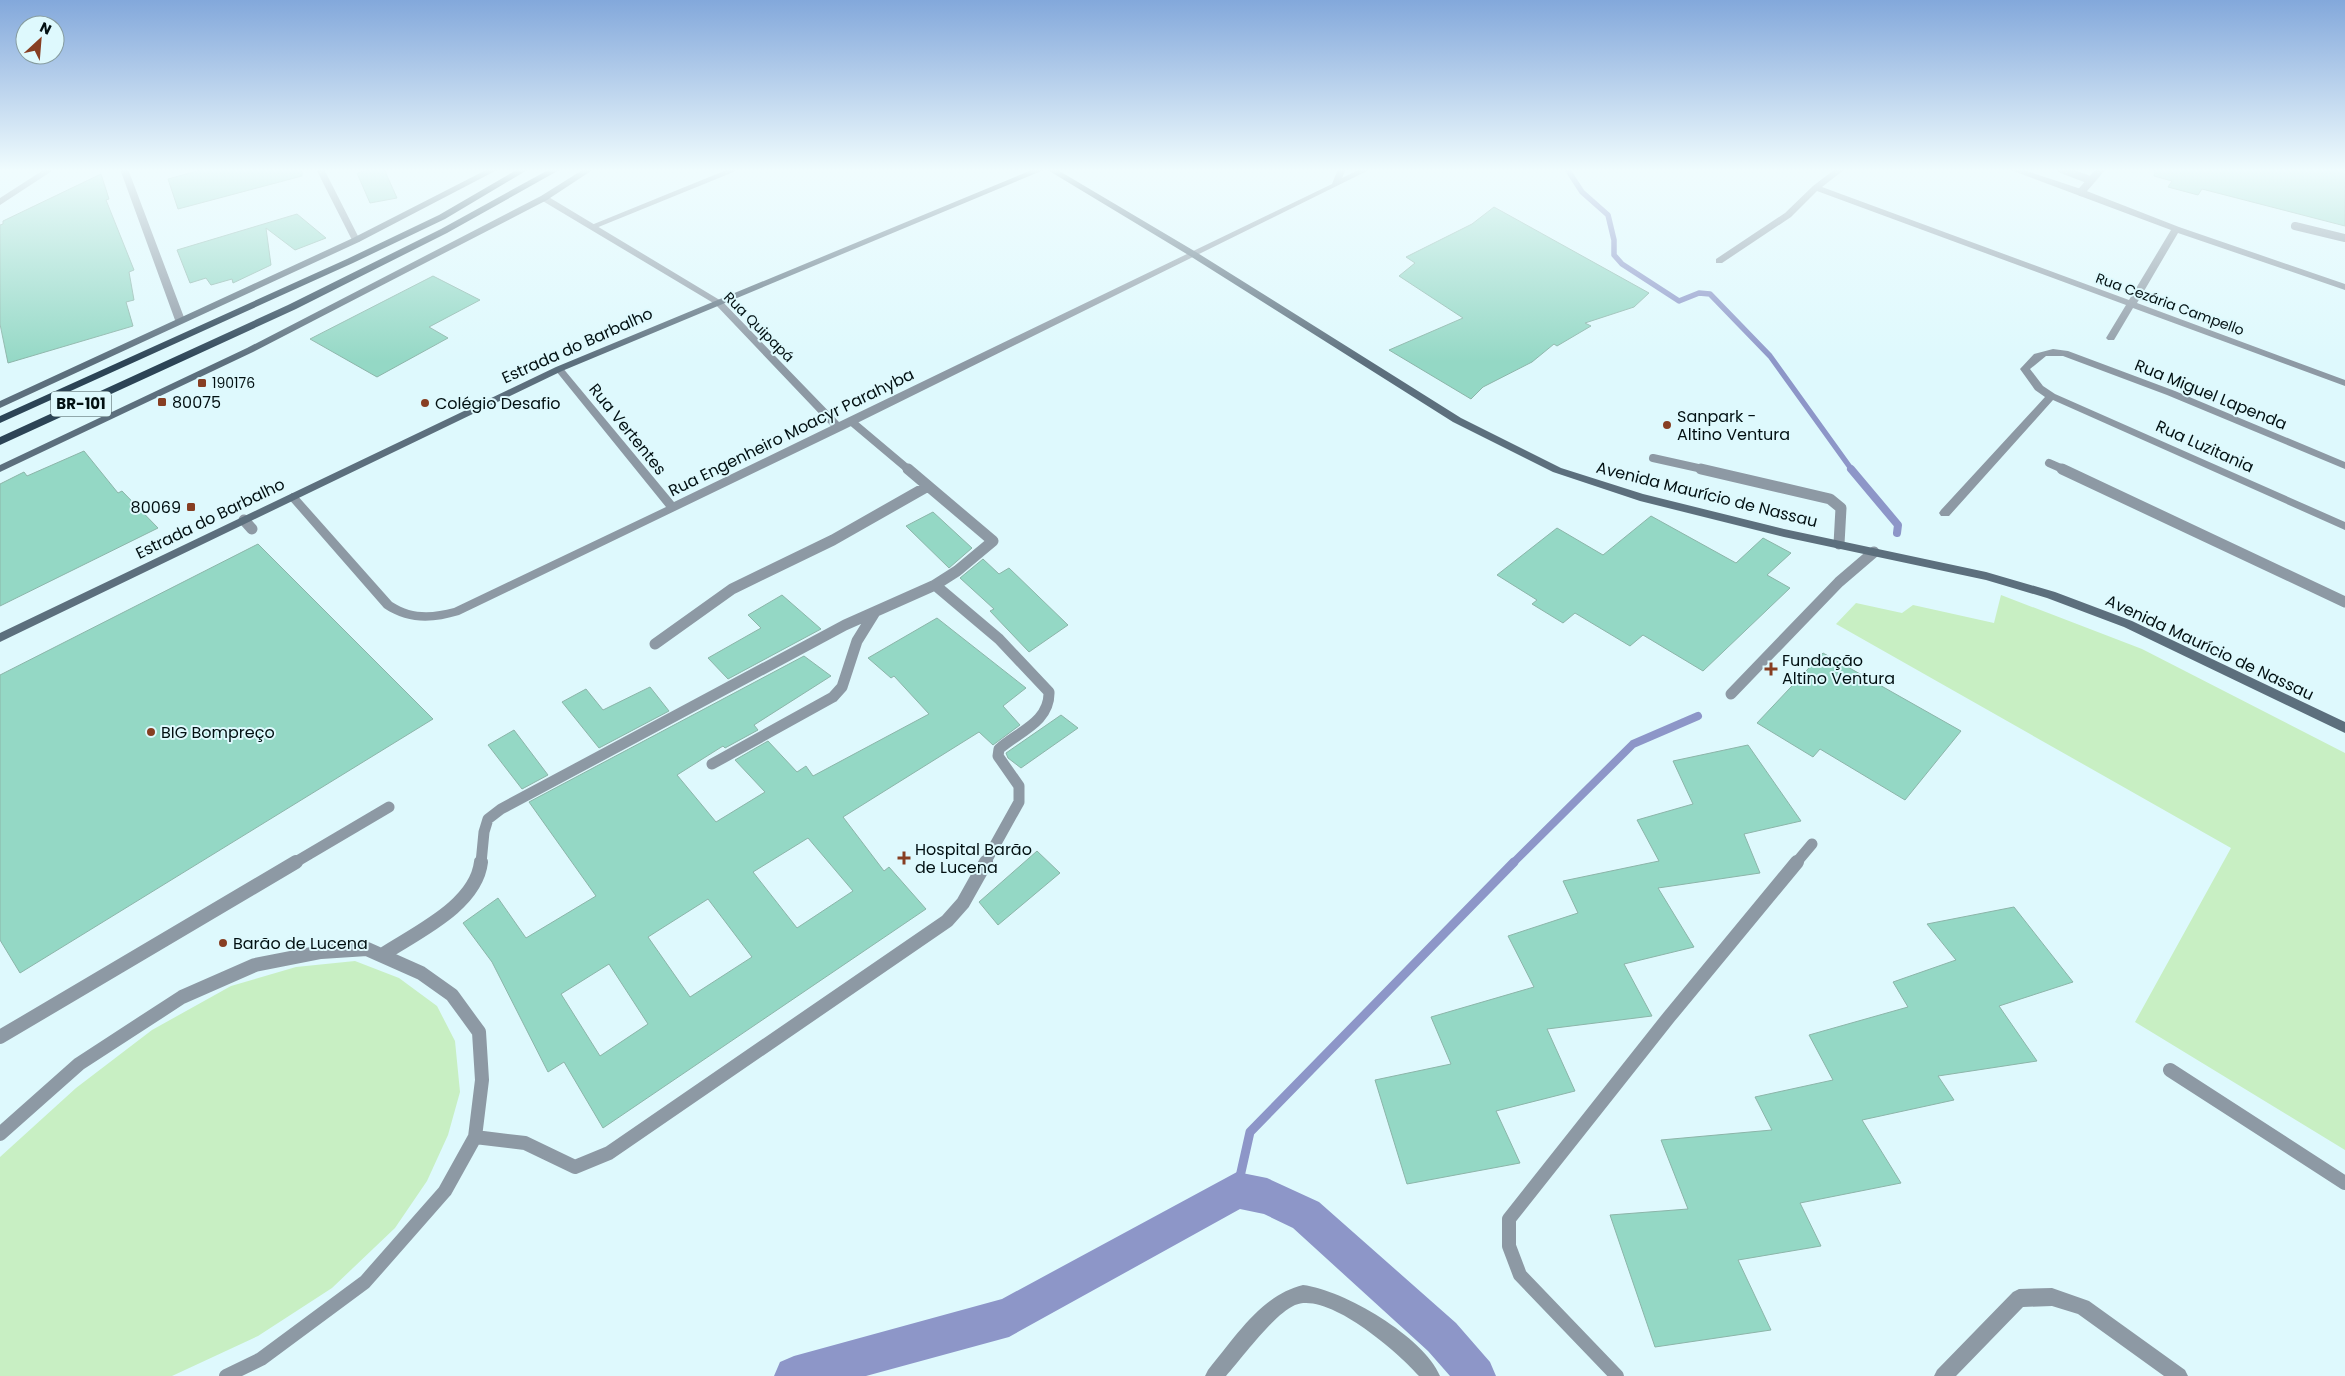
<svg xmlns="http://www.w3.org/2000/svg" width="2345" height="1376" font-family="Poppins,sans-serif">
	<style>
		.green { fill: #c8efc3 }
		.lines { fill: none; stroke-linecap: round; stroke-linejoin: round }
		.stream-far2 { stroke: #8d96c8; stroke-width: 5.5 }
		.stream-far1 { stroke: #8d96c8; stroke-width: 8 }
		.stream { stroke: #8d96c8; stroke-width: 9 }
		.canal { fill: #8d96c8; fill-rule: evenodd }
		.building { fill: #94d8c5; stroke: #8cb5a9; fill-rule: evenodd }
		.service-far2 { stroke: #8d99a4; stroke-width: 8 }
		.service-far1 { stroke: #8d99a4; stroke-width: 11 }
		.service { stroke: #8d99a4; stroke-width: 14 }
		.minor { fill: #8d99a4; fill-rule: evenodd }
		.tertiary { fill: #8d99a4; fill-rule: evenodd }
		.secondary { fill: #5c6f7d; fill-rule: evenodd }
		.trunk { fill: #2c4456; fill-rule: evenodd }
		.poi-dot { fill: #873e22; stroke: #def9fd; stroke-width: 2 }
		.labels { text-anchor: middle; stroke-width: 4; stroke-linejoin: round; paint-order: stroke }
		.far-street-label { font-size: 14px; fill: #021012; stroke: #def9fd }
		.far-poi-label { font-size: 14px; fill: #021012; stroke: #def9fd; text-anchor: start }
		.shield { fill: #def9fd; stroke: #445658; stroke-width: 1 }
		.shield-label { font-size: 15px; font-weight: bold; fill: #021012 }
		.street-label { font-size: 16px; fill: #021012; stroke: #def9fd }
		.poi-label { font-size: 16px; fill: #021012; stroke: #def9fd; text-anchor: start }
	</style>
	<rect width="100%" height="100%" fill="#def9fd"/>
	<path class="green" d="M 2001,595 L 2142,649 L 2345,753 L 2345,1150 L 2135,1022 L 2231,848 L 1836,624 L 1856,603 L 1902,613 L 1913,605 L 1994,623 Z
		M 355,961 L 399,978 L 437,1006 L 455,1041 L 460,1092 L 448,1135 L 427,1181 L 395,1228 L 332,1288 L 258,1336 L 172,1376 L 0,1376 L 0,1157 L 76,1088 L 152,1030 L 231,986 L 296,967 Z"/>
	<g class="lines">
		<path class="stream-far2" d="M 1567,169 L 1582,192 L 1608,215 L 1614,240 L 1614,255 L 1622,264 L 1679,301 L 1699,293 L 1710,294 L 1770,356 L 1852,470"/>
		<path class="stream-far1" d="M 1851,469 L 1898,525 L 1897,533
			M 1513,863 L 1633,744 L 1698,716"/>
		<path class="stream" d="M 1237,1190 L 1250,1132 L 1514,862"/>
		<path class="canal" d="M 1237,1172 L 1267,1178 L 1319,1202 L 1456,1323 L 1490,1362 L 1496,1376 L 1450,1376 L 1428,1351 L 1293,1228 L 1264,1214 L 1240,1209 L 1009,1337 L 866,1376 L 774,1376 L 780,1362 L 794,1356 L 1002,1299 Z"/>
	</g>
	<path class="building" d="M 204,169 L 302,169 L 302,176 L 178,209 L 168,179 Z
		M 373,169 L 384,169 L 397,198 L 370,203 L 357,173 Z
		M 2155,169 L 2345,169 L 2345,226 L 2202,189 L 2198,195 L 2168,187 L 2172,181 L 2154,176 Z
		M 101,174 L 109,199 L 106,200 L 134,270 L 129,272 L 134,300 L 126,302 L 133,326 L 8,363 L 0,324 L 0,225 L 3,224 L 3,221 Z
		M 1494,207 L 1649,293 L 1634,307 L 1585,323 L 1591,326 L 1557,346 L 1554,344 L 1532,362 L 1483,387 L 1471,399 L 1389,350 L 1463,318 L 1399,276 L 1415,263 L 1406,257 L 1472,224 Z
		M 297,214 L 326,238 L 295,250 L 266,228 L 271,265 L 233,283 L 232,279 L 211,285 L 206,278 L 190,283 L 177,250 Z
		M 433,276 L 480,300 L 429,327 L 448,338 L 377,377 L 310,339 Z
		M 84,451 L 118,493 L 122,491 L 158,528 L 0,606 L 0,484 L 24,472 L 27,476 Z
		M 933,512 L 972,548 L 949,568 L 906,526 Z
		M 1651,516 L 1736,563 L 1763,538 L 1791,553 L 1767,575 L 1790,588 L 1703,671 L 1643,635 L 1630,646 L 1575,613 L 1563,623 L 1532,604 L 1537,600 L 1497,575 L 1557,528 L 1603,555 Z
		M 258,544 L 433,719 L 20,973 L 0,940 L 0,675 Z
		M 983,559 L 999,574 L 1009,568 L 1068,625 L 1029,652 L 990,611 L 994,609 L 960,578 Z
		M 782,595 L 821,629 L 728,679 L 708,658 L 761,628 L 748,615 Z
		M 937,618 L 1026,688 L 1003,706 L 1020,725 L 993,745 L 979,732 L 843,817 L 884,871 L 889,867 L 926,909 L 603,1128 L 564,1062 L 548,1072 L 492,962 L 463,923 L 498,898 L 526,938 L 596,896 L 529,802 L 804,656 L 831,676 L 754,725 L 758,730 L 725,748 L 723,746 L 677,775 L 716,822 L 765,792 L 735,760 L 768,741 L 797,772 L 806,766 L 813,776 L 929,714 L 894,676 L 891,678 L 868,658 ZM 808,838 L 853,891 L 797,928 L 753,872 ZM 708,899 L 752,957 L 690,997 L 648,937 ZM 609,964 L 648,1024 L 600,1056 L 561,994 Z
		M 1823,653 L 1961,731 L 1905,800 L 1820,749 L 1813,757 L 1757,723 Z
		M 650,687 L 669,711 L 599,748 L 562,702 L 586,689 L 603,710 Z
		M 1061,715 L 1078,728 L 1021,768 L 1008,758 L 1006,753 Z
		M 514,730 L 548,775 L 522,789 L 488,745 Z
		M 1748,745 L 1801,821 L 1744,834 L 1760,873 L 1658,888 L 1694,947 L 1624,964 L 1652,1016 L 1547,1029 L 1575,1091 L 1496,1111 L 1520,1163 L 1407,1184 L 1375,1080 L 1451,1064 L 1431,1017 L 1534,987 L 1508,936 L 1578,913 L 1563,881 L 1659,861 L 1637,820 L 1693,804 L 1673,761 Z
		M 1037,851 L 1060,873 L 998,925 L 979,902 Z
		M 2014,907 L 2073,982 L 1999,1006 L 2037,1061 L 1938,1076 L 1954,1100 L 1862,1120 L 1901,1183 L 1800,1203 L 1821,1246 L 1738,1260 L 1771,1330 L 1655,1347 L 1610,1215 L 1688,1209 L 1661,1140 L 1772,1130 L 1755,1097 L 1833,1080 L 1809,1035 L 1908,1007 L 1893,982 L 1956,960 L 1927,924 Z"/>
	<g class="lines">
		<path class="service-far2" d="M 2061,169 L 2090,180
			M 2081,192 L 2101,169
			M 2295,226 L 2345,238
			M 852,422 L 909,470
			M 1653,458 L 1707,470
			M 2049,463 L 2065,470"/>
		<path class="service-far1" d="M 908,469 L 993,541 L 957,571 L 935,585
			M 1701,469 L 1830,499 L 1841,508 L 1839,544
			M 2062,469 L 2345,602
			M 244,520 L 252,529
			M 655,644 L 732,589 L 833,540 L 928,486
			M 1731,694 L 1839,582 L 1874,552
			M 712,764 L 833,697 L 842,687 L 857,641 L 875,612
			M 294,863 L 389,807
			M 481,863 L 484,832 L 488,819 L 501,809 L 845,625 L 935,585 L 999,639 L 1049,692 C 1050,722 1018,732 999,749 L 998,756 L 1019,786 L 1019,802 L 985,863
			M 1796,863 L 1812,844"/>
		<path class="service" d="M 382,955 C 415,933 476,906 481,862
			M 0,1037 L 296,862
			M 2170,1070 L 2345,1183
			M 0,1134 L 79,1064 L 182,997 L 255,965 L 321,952 L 367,949 L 421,973 L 452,995 L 479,1032 L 482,1080 L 475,1137 L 445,1191 L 365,1282 L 261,1359 L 226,1376
			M 475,1137 L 525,1143 L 575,1167 L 609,1153 L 947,921 L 963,903 L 986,862
			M 1617,1376 L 1520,1275 L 1509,1246 L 1509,1219 L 1669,1017 L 1797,862"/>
		<path class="minor" d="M 120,169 L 128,169 L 185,320 L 183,322 L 180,323 L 175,320 Z
			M 316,169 L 324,169 L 360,240 L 359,242 L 352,240 Z
			M 729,169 L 741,169 L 596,228 L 589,226 Z
			M 1338,169 L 1346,169 L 1342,178 L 1360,169 L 1371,169 L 843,430 L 459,615 C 432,623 408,624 384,608 L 287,497 L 292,493 L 296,494 L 392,602 C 412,615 431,614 454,608 L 666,507 L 556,371 L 556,367 L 562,367 L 674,502 L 831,426 L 715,304 L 715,300 L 721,300 L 839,422 L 1332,184 Z
			M 1835,169 L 1845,169 L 1822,187 L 2129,300 L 2171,230 L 2008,169 L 2021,169 L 2084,190 L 2179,227 L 2345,284 L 2345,290 L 2178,233 L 2137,303 L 2345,380 L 2345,386 L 2133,308 L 2114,340 L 2108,340 L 2106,338 L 2126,305 L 1817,191 L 1791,217 L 1722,263 L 1716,263 L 1716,259 L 1785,213 L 1813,186 Z
			M 2053,349 L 2068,351 L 2175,391 L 2345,462 L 2345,469 L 2167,395 L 2063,356 L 2046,356 L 2030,369 L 2043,386 L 2055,394 L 2345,522 L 2345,530 L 2053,400 L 1949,516 L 1941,516 L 1939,513 L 1941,510 L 2045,397 L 2035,390 L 2020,369 L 2034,354 Z
			M 1303,1285 C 1344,1290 1424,1337 1440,1376 L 1419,1376 C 1398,1352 1328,1291 1295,1305 C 1274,1314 1242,1358 1226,1376 L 1205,1376 L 1208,1370 C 1234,1339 1261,1295 1303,1285 Z
			M 2052,1288 L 2089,1301 L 2185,1370 L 2188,1376 L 2164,1376 L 2078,1314 L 2052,1306 L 2023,1307 L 1956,1376 L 1934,1376 L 1937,1370 L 2013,1292 L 2019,1289 Z"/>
		<path class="tertiary" d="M 45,169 L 55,169 L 0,205 L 0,198 Z
			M 541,196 L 547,196 L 723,302 L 718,305 L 715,304 L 541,200 Z"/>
		<path class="secondary" d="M 488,169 L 499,169 L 359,242 L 0,408 L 0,401 L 353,238 Z
			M 584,169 L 594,169 L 547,200 L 253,352 L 0,472 L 0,465 L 247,348 L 541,196 Z
			M 1034,169 L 1046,169 L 562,371 L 0,642 L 0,633 L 556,367 Z
			M 1046,169 L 1056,169 L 1196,252 L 1461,418 L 1561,468 L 1643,494 L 1784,529 L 1986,572 L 2055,592 L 2132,621 L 2345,722 L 2345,733 L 2124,627 L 2047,598 L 1986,580 L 1784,537 L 1640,501 L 1553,472 L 1453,422 L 1190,256 Z"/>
		<path class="trunk" d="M 518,169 L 529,169 L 445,219 L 353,263 L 0,423 L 0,416 L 347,259 L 439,215 Z
			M 550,169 L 561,169 L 447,233 L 296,309 L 0,445 L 0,437 L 288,305 L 441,229 Z"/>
	</g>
	<linearGradient id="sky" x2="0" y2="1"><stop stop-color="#83a8db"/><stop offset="0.47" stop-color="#f0fcfe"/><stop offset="1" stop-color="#f0fcfe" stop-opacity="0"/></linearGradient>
	<rect width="2345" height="362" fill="url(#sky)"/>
	<g class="poi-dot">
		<rect x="197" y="378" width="10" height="10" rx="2.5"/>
		<rect x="157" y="397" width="10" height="10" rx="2.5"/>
		<circle cx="425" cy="403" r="5"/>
		<circle cx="1667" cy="425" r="5"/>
		<rect x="186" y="502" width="10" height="10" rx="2.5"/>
		<path d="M1768.5 661.5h5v5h5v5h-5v5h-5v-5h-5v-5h5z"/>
		<circle cx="151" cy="732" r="5"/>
		<path d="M901.5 850.5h5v5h5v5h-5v5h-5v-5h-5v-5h5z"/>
		<circle cx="223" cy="943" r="5"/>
	</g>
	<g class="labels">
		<g class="far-street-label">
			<text transform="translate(2170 304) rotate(20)" y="5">Rua Cezária Campello</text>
			<text transform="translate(759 327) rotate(45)" y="5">Rua Quipapá</text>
		</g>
		<g class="far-poi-label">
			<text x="212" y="388">190176</text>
		</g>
		<rect class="shield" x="51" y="391.5" width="60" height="25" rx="4"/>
		<g class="shield-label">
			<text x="81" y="409">BR-101</text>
		</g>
		<g class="street-label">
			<text transform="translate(577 345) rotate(-24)" y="6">Estrada do Barbalho</text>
			<text transform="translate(2211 394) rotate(22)" y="6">Rua Miguel Lapenda</text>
			<text transform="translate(628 429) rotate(51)" y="6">Rua Vertentes</text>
			<text transform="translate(791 432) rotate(-26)" y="6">Rua Engenheiro Moacyr Parahyba</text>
			<text transform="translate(2205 446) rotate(24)" y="6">Rua Luzitania</text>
			<text transform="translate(1707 494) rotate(14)" y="6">Avenida Maurício de Nassau</text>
			<text transform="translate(210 518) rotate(-26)" y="6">Estrada do Barbalho</text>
			<text transform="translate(2210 647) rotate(25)" y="6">Avenida Maurício de Nassau</text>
		</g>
		<g class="poi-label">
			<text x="172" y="408">80075</text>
			<text x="435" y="409">Colégio Desafio</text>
			<text x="1677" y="422">Sanpark -<tspan x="1677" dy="18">Altino Ventura</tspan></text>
			<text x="181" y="513" text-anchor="end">80069</text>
			<text x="1782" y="666">Fundação<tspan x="1782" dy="18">Altino Ventura</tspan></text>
			<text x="161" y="738">BIG Bompreço</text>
			<text x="915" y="855">Hospital Barão<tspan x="915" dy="18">de Lucena</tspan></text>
			<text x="233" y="949">Barão de Lucena</text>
		</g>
	</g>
	<g transform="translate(40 40) rotate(26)"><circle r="24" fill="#def9fd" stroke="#869c9f"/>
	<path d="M0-4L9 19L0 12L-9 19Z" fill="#873e22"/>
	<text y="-8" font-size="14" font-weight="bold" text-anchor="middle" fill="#021012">N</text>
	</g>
</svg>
